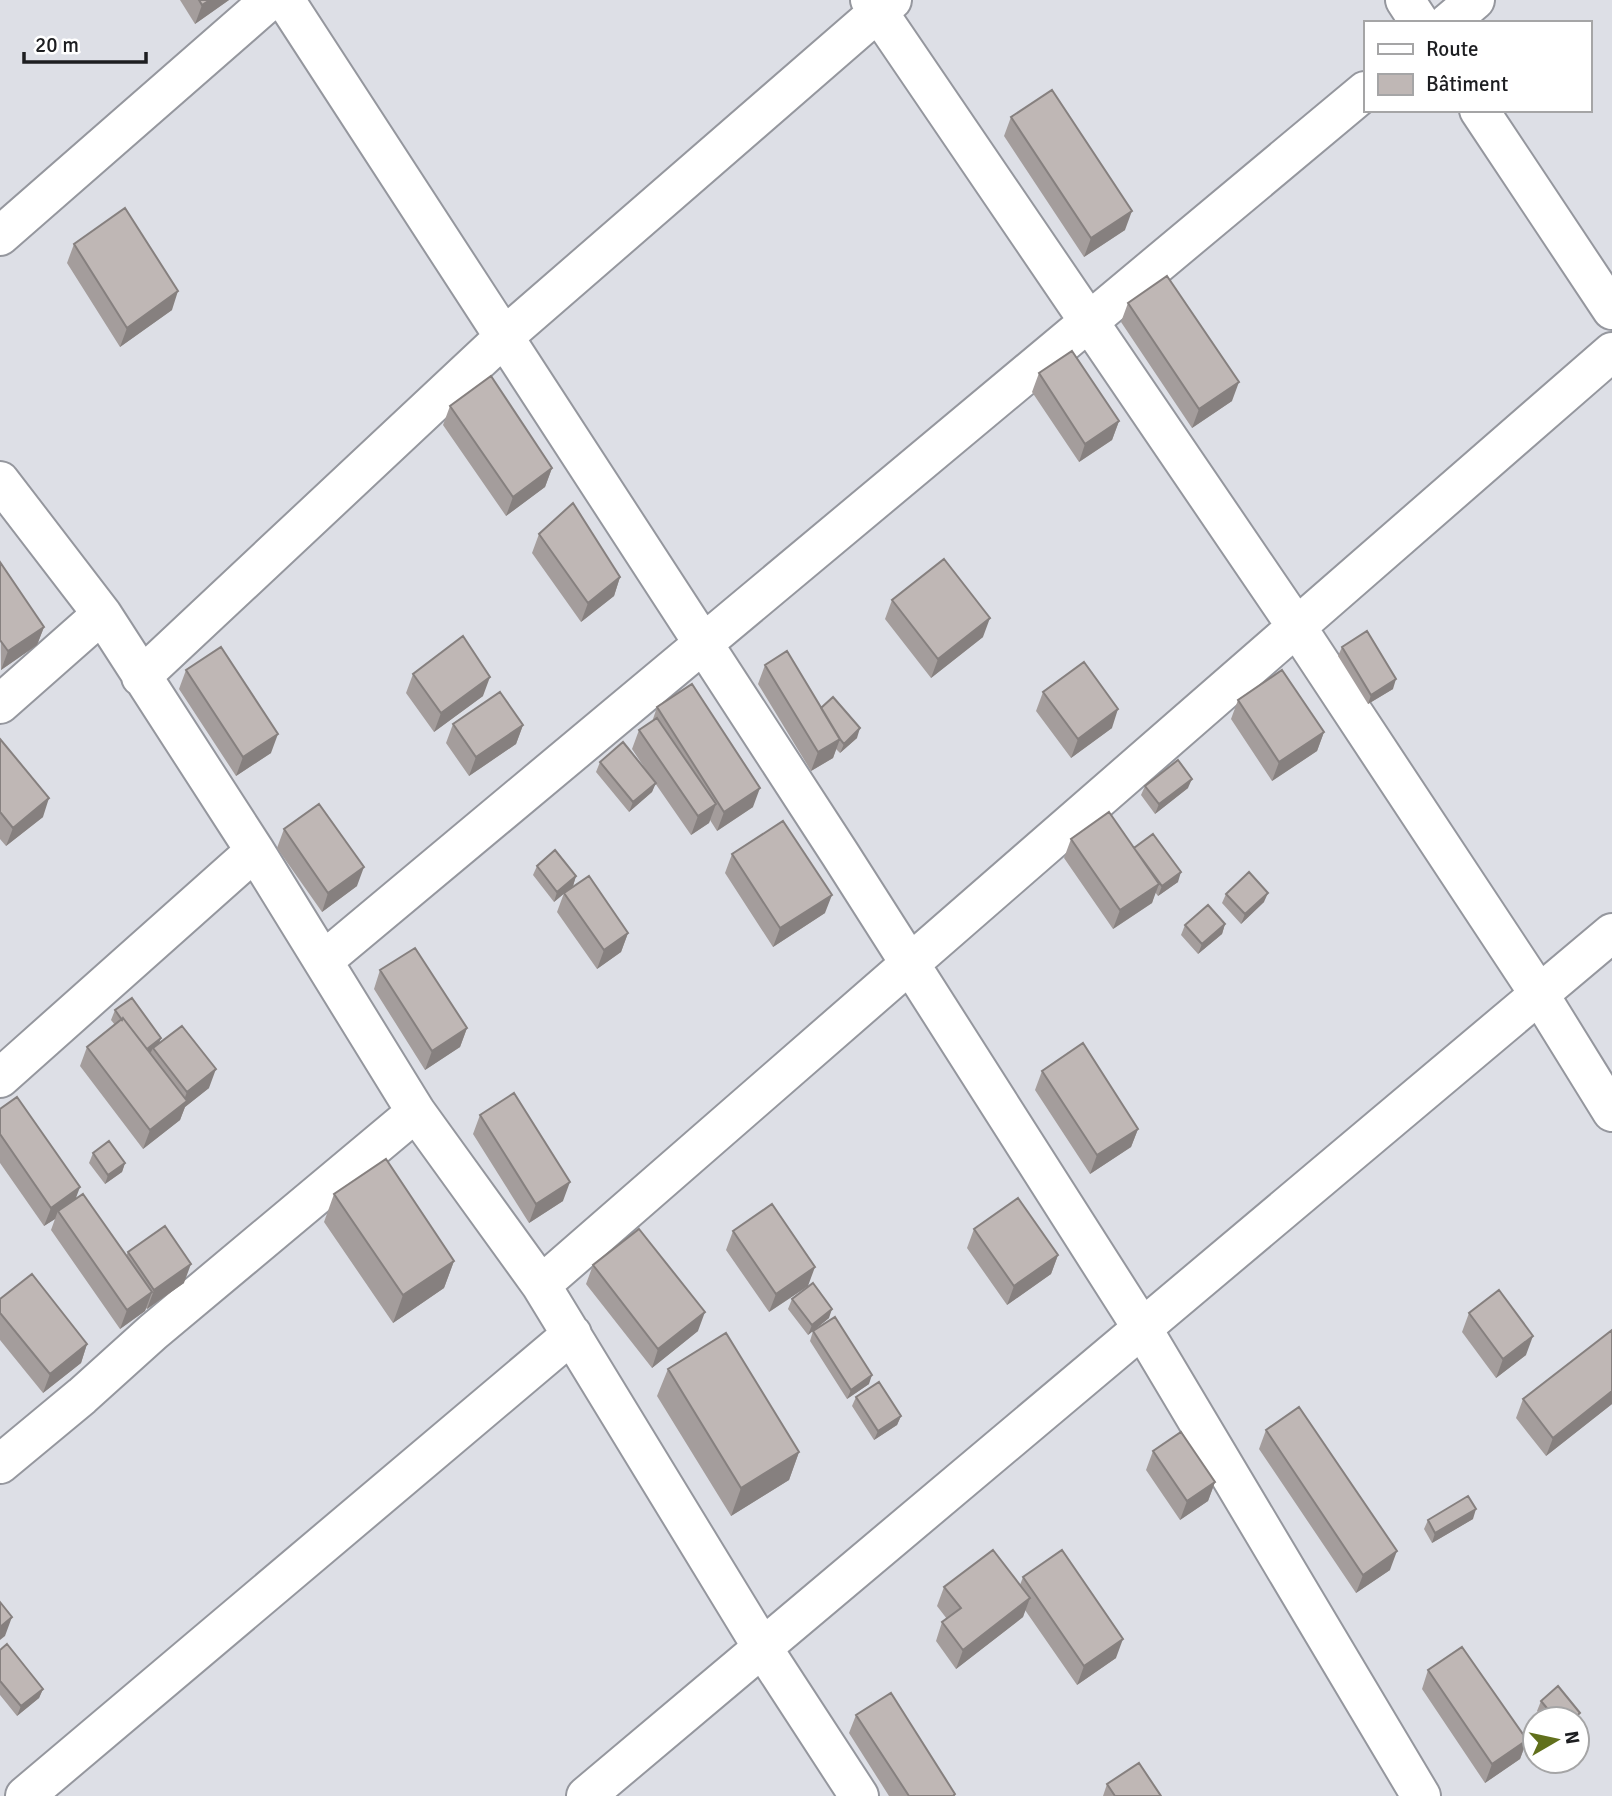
<svg xmlns="http://www.w3.org/2000/svg" width="1612" height="1796" font-family="Signika,sans-serif">
	<style>
		.lines { fill: none; stroke-linecap: round; stroke-linejoin: round }
		.minor-casing { stroke: #95979e; stroke-width: 42 }
		.tertiary-casing { stroke: #95979e; stroke-width: 42 }
		.minor { stroke: #fff; stroke-width: 38 }
		.tertiary { stroke: #fff; stroke-width: 38 }
		.wall { fill: #a49d9c }
		.shaded-wall { fill: #86807f }
		.building { fill: #bfb7b5; stroke: #86807f; stroke-width: 2 }
	</style>
	<rect width="100%" height="100%" fill="#dddfe6"/>
	<g class="lines">
		<g class="minor-casing">
			<path id="minor" d="M 285,0 L 840,854 L 1142,1328 L 1421,1796
				M 870,0 L 1296,626 L 1539,994 L 1612,1112
				M 1405,0 L 1420,23
				M 1448,23 L 1475,0
				M 1479,110 L 1612,310
				M 0,236 L 270,0
				M 0,481 L 102,614 L 255,851 L 416,1112 L 541,1285 L 762,1647 L 859,1796
				M 141,677 L 505,336 L 892,0
				M 0,704 L 102,614
				M 323,961 L 1365,91
				M 0,1078 L 255,851
				M 541,1285 L 1612,352
				M 0,1464 L 82,1396 L 153,1332 L 416,1112
				M 25,1796 L 572,1334"/>
		</g>
		<g class="tertiary-casing">
			<path id="tertiary" d="M 586,1796 L 1612,933"/>
		</g>
		<use href="#minor" class="minor"/>
		<use href="#tertiary" class="tertiary"/>
	</g>
	<path class="wall" d="M 180,0 L 229,0 L 195,24 Z
		M 1011,117 L 1125,230 L 1084,257 L 1004,136 Z
		M 74,244 L 172,310 L 120,347 L 67,263 Z
		M 1128,303 L 1232,401 L 1192,428 L 1121,322 Z
		M 1039,373 L 1119,421 L 1112,440 L 1079,462 L 1032,392 Z
		M 450,406 L 552,468 L 545,487 L 506,516 L 443,425 Z
		M 539,534 L 620,577 L 614,596 L 581,622 L 532,553 Z
		M 0,562 L 44,627 L 37,645 L 1,670 Z
		M 892,600 L 983,637 L 931,678 L 885,619 Z
		M 1342,647 L 1393,689 L 1368,704 L 1338,656 Z
		M 765,665 L 821,708 L 857,738 L 840,753 L 836,749 L 833,758 L 811,771 L 758,684 Z
		M 186,670 L 271,753 L 236,776 L 179,689 Z
		M 413,674 L 483,696 L 434,732 L 406,693 Z
		M 1043,692 L 1112,728 L 1071,758 L 1036,711 Z
		M 1238,700 L 1324,732 L 1317,751 L 1272,781 L 1231,719 Z
		M 657,707 L 753,807 L 717,831 L 710,820 L 709,823 L 691,835 L 655,783 L 652,792 L 629,812 L 596,772 L 600,762 L 650,776 L 632,749 L 639,730 L 652,722 Z
		M 453,724 L 523,725 L 516,744 L 469,776 L 446,743 Z
		M 0,739 L 43,817 L 6,846 L 0,839 Z
		M 1145,786 L 1188,788 L 1155,814 L 1141,795 Z
		M 284,829 L 357,886 L 322,912 L 277,848 Z
		M 1071,839 L 1134,848 L 1178,882 L 1158,896 L 1155,892 L 1152,903 L 1113,929 L 1064,858 Z
		M 732,854 L 825,913 L 773,947 L 725,873 Z
		M 537,866 L 576,876 L 573,886 L 554,902 L 533,875 Z
		M 564,893 L 628,933 L 621,952 L 597,969 L 557,912 Z
		M 1226,894 L 1264,902 L 1241,924 L 1222,903 Z
		M 1225,924 L 1222,934 L 1198,954 L 1181,935 L 1185,925 Z
		M 380,970 L 467,1028 L 460,1047 L 425,1070 L 374,989 Z
		M 115,1010 L 161,1038 L 159,1043 L 209,1088 L 185,1107 L 180,1120 L 143,1149 L 80,1066 L 87,1047 L 115,1025 L 111,1020 Z
		M 1042,1071 L 1138,1129 L 1131,1147 L 1090,1174 L 1035,1090 Z
		M 0,1109 L 126,1256 L 128,1252 L 184,1283 L 147,1309 L 146,1308 L 145,1311 L 120,1329 L 51,1230 L 55,1219 L 44,1226 L 0,1163 Z
		M 480,1115 L 563,1201 L 529,1223 L 473,1134 Z
		M 93,1153 L 125,1163 L 122,1172 L 105,1184 L 89,1163 Z
		M 334,1194 L 454,1261 L 444,1288 L 393,1323 L 324,1222 Z
		M 974,1229 L 1058,1255 L 1051,1274 L 1007,1305 L 967,1248 Z
		M 733,1231 L 808,1286 L 769,1312 L 726,1250 Z
		M 593,1265 L 698,1331 L 652,1368 L 586,1284 Z
		M 0,1299 L 87,1344 L 81,1363 L 43,1393 L 0,1340 Z
		M 792,1299 L 829,1318 L 808,1335 L 788,1309 Z
		M 1469,1313 L 1526,1355 L 1496,1378 L 1462,1332 Z
		M 1612,1330 L 1612,1404 L 1546,1456 L 1516,1418 L 1523,1399 Z
		M 813,1331 L 869,1384 L 847,1399 L 810,1341 Z
		M 668,1369 L 799,1452 L 789,1480 L 731,1516 L 657,1396 Z
		M 856,1397 L 901,1416 L 897,1425 L 874,1440 L 852,1406 Z
		M 1266,1430 L 1390,1570 L 1356,1593 L 1259,1449 Z
		M 1153,1451 L 1215,1482 L 1208,1501 L 1180,1520 L 1146,1470 Z
		M 1473,1519 L 1432,1543 L 1424,1529 L 1428,1520 Z
		M 1023,1577 L 1116,1658 L 1077,1685 L 1025,1610 L 1023,1617 L 956,1669 L 936,1641 L 942,1622 L 947,1619 L 937,1606 L 944,1587 L 1020,1585 Z
		M 0,1650 L 43,1689 L 39,1698 L 17,1716 L 0,1695 Z
		M 1428,1670 L 1527,1740 L 1520,1759 L 1485,1783 L 1422,1689 Z
		M 1541,1701 L 1577,1719 L 1544,1719 L 1537,1711 Z
		M 856,1715 L 955,1794 L 955,1796 L 889,1796 L 849,1733 Z
		M 1107,1784 L 1161,1796 L 1103,1796 Z"/>
	<path class="shaded-wall" d="M 210,0 L 229,0 L 195,24 L 202,5 Z
		M 1132,211 L 1125,230 L 1084,257 L 1091,238 Z
		M 178,291 L 172,310 L 120,347 L 127,328 Z
		M 1239,382 L 1232,401 L 1192,428 L 1199,409 Z
		M 1119,421 L 1112,440 L 1079,462 L 1085,444 Z
		M 552,468 L 545,487 L 506,516 L 513,497 Z
		M 620,577 L 614,596 L 581,622 L 588,603 Z
		M 990,618 L 983,637 L 931,678 L 938,659 Z
		M 44,627 L 37,645 L 1,670 L 8,651 Z
		M 490,677 L 483,696 L 434,732 L 441,713 Z
		M 1396,679 L 1393,689 L 1368,704 L 1371,695 Z
		M 1118,709 L 1112,728 L 1071,758 L 1078,739 Z
		M 523,725 L 516,744 L 469,776 L 476,757 Z
		M 860,728 L 857,738 L 840,753 L 844,744 Z
		M 1324,732 L 1317,751 L 1272,781 L 1279,762 Z
		M 278,734 L 271,753 L 236,776 L 243,757 Z
		M 840,739 L 833,758 L 811,771 L 818,752 Z
		M 1192,779 L 1188,788 L 1155,814 L 1159,804 Z
		M 656,783 L 652,792 L 629,812 L 633,802 Z
		M 760,788 L 753,807 L 717,831 L 724,812 Z
		M 49,798 L 43,817 L 6,846 L 13,828 Z
		M 716,804 L 709,823 L 691,835 L 698,816 Z
		M 364,867 L 357,886 L 322,912 L 328,893 Z
		M 1181,872 L 1178,882 L 1158,896 L 1162,886 Z
		M 576,876 L 573,886 L 554,902 L 557,892 Z
		M 1159,884 L 1152,903 L 1113,929 L 1120,910 Z
		M 1268,893 L 1264,902 L 1241,924 L 1245,914 Z
		M 832,895 L 825,913 L 773,947 L 780,928 Z
		M 1225,924 L 1222,934 L 1198,954 L 1202,944 Z
		M 628,933 L 621,952 L 597,969 L 604,950 Z
		M 467,1028 L 460,1047 L 425,1070 L 432,1051 Z
		M 161,1038 L 157,1048 L 153,1048 L 151,1052 L 141,1060 L 144,1050 Z
		M 216,1069 L 209,1088 L 185,1107 L 180,1120 L 143,1149 L 150,1130 L 182,1105 L 187,1092 Z
		M 1138,1129 L 1131,1147 L 1090,1174 L 1097,1155 Z
		M 125,1163 L 122,1172 L 105,1184 L 108,1175 Z
		M 570,1182 L 563,1201 L 529,1223 L 536,1204 Z
		M 80,1187 L 73,1206 L 58,1211 L 55,1219 L 44,1226 L 51,1208 Z
		M 1058,1255 L 1051,1274 L 1007,1305 L 1014,1286 Z
		M 454,1261 L 444,1288 L 393,1323 L 403,1295 Z
		M 191,1264 L 184,1283 L 147,1309 L 154,1290 Z
		M 815,1267 L 808,1286 L 769,1312 L 776,1294 Z
		M 152,1292 L 145,1311 L 120,1329 L 127,1310 Z
		M 832,1309 L 829,1318 L 808,1335 L 812,1325 Z
		M 705,1312 L 698,1331 L 652,1368 L 658,1349 Z
		M 1533,1336 L 1526,1355 L 1496,1378 L 1503,1359 Z
		M 87,1344 L 81,1363 L 43,1393 L 50,1374 Z
		M 872,1375 L 869,1384 L 847,1399 L 851,1390 Z
		M 1612,1391 L 1612,1404 L 1546,1456 L 1553,1438 Z
		M 901,1416 L 897,1425 L 874,1440 L 878,1431 Z
		M 799,1452 L 789,1480 L 731,1516 L 741,1488 Z
		M 1215,1482 L 1208,1501 L 1180,1520 L 1187,1501 Z
		M 1476,1509 L 1473,1519 L 1432,1543 L 1435,1533 Z
		M 1397,1551 L 1390,1570 L 1356,1593 L 1363,1575 Z
		M 1030,1598 L 1023,1617 L 956,1669 L 963,1650 Z
		M 12,1617 L 5,1636 L 0,1640 L 0,1627 Z
		M 1123,1639 L 1116,1658 L 1077,1685 L 1084,1666 Z
		M 43,1689 L 39,1698 L 17,1716 L 21,1706 Z
		M 1527,1740 L 1520,1759 L 1485,1783 L 1492,1764 Z"/>
	<path class="building" d="M 199,0 L 210,0 L 202,5 Z
		M 1052,90 L 1132,211 L 1091,238 L 1011,117 Z
		M 125,208 L 178,291 L 127,328 L 74,244 Z
		M 1167,276 L 1239,382 L 1199,409 L 1128,303 Z
		M 1072,351 L 1119,421 L 1085,444 L 1039,373 Z
		M 491,376 L 552,468 L 513,497 L 450,406 Z
		M 573,503 L 620,577 L 588,603 L 539,534 Z
		M 944,559 L 990,618 L 938,659 L 892,600 Z
		M 0,562 L 44,627 L 8,651 L 0,640 Z
		M 1367,631 L 1396,679 L 1371,695 L 1342,647 Z
		M 463,636 L 490,677 L 441,713 L 413,674 Z
		M 221,647 L 278,734 L 243,757 L 186,670 Z
		M 787,651 L 840,739 L 818,752 L 765,665 Z
		M 1084,662 L 1118,709 L 1078,739 L 1043,692 Z
		M 1282,670 L 1324,732 L 1279,762 L 1238,700 Z
		M 692,684 L 760,788 L 724,812 L 657,707 Z
		M 500,692 L 523,725 L 476,757 L 453,724 Z
		M 833,697 L 860,728 L 844,744 L 839,738 L 821,708 Z
		M 657,718 L 716,804 L 698,816 L 639,730 Z
		M 0,739 L 49,798 L 13,828 L 0,812 Z
		M 623,742 L 656,783 L 633,802 L 600,762 Z
		M 1178,760 L 1192,779 L 1159,804 L 1145,786 Z
		M 319,804 L 364,867 L 328,893 L 284,829 Z
		M 1109,812 L 1159,884 L 1120,910 L 1071,839 Z
		M 783,821 L 832,895 L 780,928 L 732,854 Z
		M 1153,834 L 1181,872 L 1162,886 L 1134,848 Z
		M 555,850 L 576,876 L 557,892 L 537,866 Z
		M 1249,872 L 1268,893 L 1245,914 L 1226,894 Z
		M 589,876 L 628,933 L 604,950 L 564,893 Z
		M 1208,905 L 1225,924 L 1202,944 L 1185,925 Z
		M 415,948 L 467,1028 L 432,1051 L 380,970 Z
		M 132,998 L 161,1038 L 147,1049 L 123,1018 L 122,1020 L 115,1010 Z
		M 123,1018 L 187,1101 L 150,1130 L 87,1047 Z
		M 182,1026 L 216,1069 L 187,1092 L 153,1048 Z
		M 1083,1043 L 1138,1129 L 1097,1155 L 1042,1071 Z
		M 514,1093 L 570,1182 L 536,1204 L 480,1115 Z
		M 17,1097 L 80,1187 L 51,1208 L 0,1134 L 0,1109 Z
		M 109,1141 L 125,1163 L 108,1175 L 93,1153 Z
		M 386,1159 L 454,1261 L 403,1295 L 334,1194 Z
		M 83,1194 L 152,1292 L 127,1310 L 58,1211 Z
		M 1018,1198 L 1058,1255 L 1014,1286 L 974,1229 Z
		M 772,1204 L 815,1267 L 776,1294 L 733,1231 Z
		M 165,1226 L 191,1264 L 154,1290 L 128,1252 Z
		M 639,1229 L 705,1312 L 658,1349 L 593,1265 Z
		M 32,1274 L 87,1344 L 50,1374 L 0,1313 L 0,1299 Z
		M 813,1283 L 832,1309 L 812,1325 L 792,1299 Z
		M 1499,1290 L 1533,1336 L 1503,1359 L 1469,1313 Z
		M 835,1317 L 872,1375 L 851,1390 L 813,1331 Z
		M 1612,1330 L 1612,1391 L 1553,1438 L 1523,1399 Z
		M 726,1333 L 799,1452 L 741,1488 L 668,1369 Z
		M 879,1382 L 901,1416 L 878,1431 L 856,1397 Z
		M 1299,1407 L 1397,1551 L 1363,1575 L 1266,1430 Z
		M 1181,1432 L 1215,1482 L 1187,1501 L 1153,1451 Z
		M 1468,1496 L 1476,1509 L 1435,1533 L 1428,1520 Z
		M 993,1550 L 1030,1598 L 963,1650 L 942,1622 L 961,1608 L 944,1587 Z
		M 1062,1550 L 1123,1639 L 1084,1666 L 1023,1577 Z
		M 0,1602 L 12,1617 L 0,1627 Z
		M 7,1644 L 43,1689 L 21,1706 L 0,1681 L 0,1650 Z
		M 1462,1647 L 1527,1740 L 1492,1764 L 1428,1670 Z
		M 1558,1686 L 1580,1713 L 1573,1719 L 1556,1719 L 1541,1701 Z
		M 891,1693 L 955,1794 L 953,1796 L 909,1796 L 856,1715 Z
		M 1139,1763 L 1161,1796 L 1115,1796 L 1107,1784 Z"/>
	<rect x="1364" y="21" width="228" height="91" fill="#ffffff" stroke="#a5a5a6" stroke-width="2"/>
	<rect x="1378" y="44" width="35" height="10" fill="#ffffff" stroke="#a5a5a6" stroke-width="2"/>
	<text x="1426" y="56" font-size="21" fill="#1d1e21">Route</text>
	<rect x="1378" y="74" width="35" height="21" fill="#bfb7b5" stroke="#a5a5a6" stroke-width="2"/>
	<text x="1426" y="91" font-size="21" fill="#1d1e21">Bâtiment</text>
	<g transform="translate(1556 1740) rotate(81)"><circle r="33" fill="#ffffff" stroke="#a5a5a6" stroke-width="2"/>
	<path d="M0-5L12 26L0 18L-12 26Z" fill="#61701c"/>
	<text y="-10" font-size="19" font-weight="bold" text-anchor="middle" fill="#1d1e21">N</text>
	</g>
	<path d="M24 52v10h122v-10" fill="none" stroke="#1d1e21" stroke-width="3.5"/>
	<text x="35" y="52" font-size="21" fill="#1d1e21" stroke="#ffffff" stroke-width="5" paint-order="stroke">20 m</text>
</svg>
